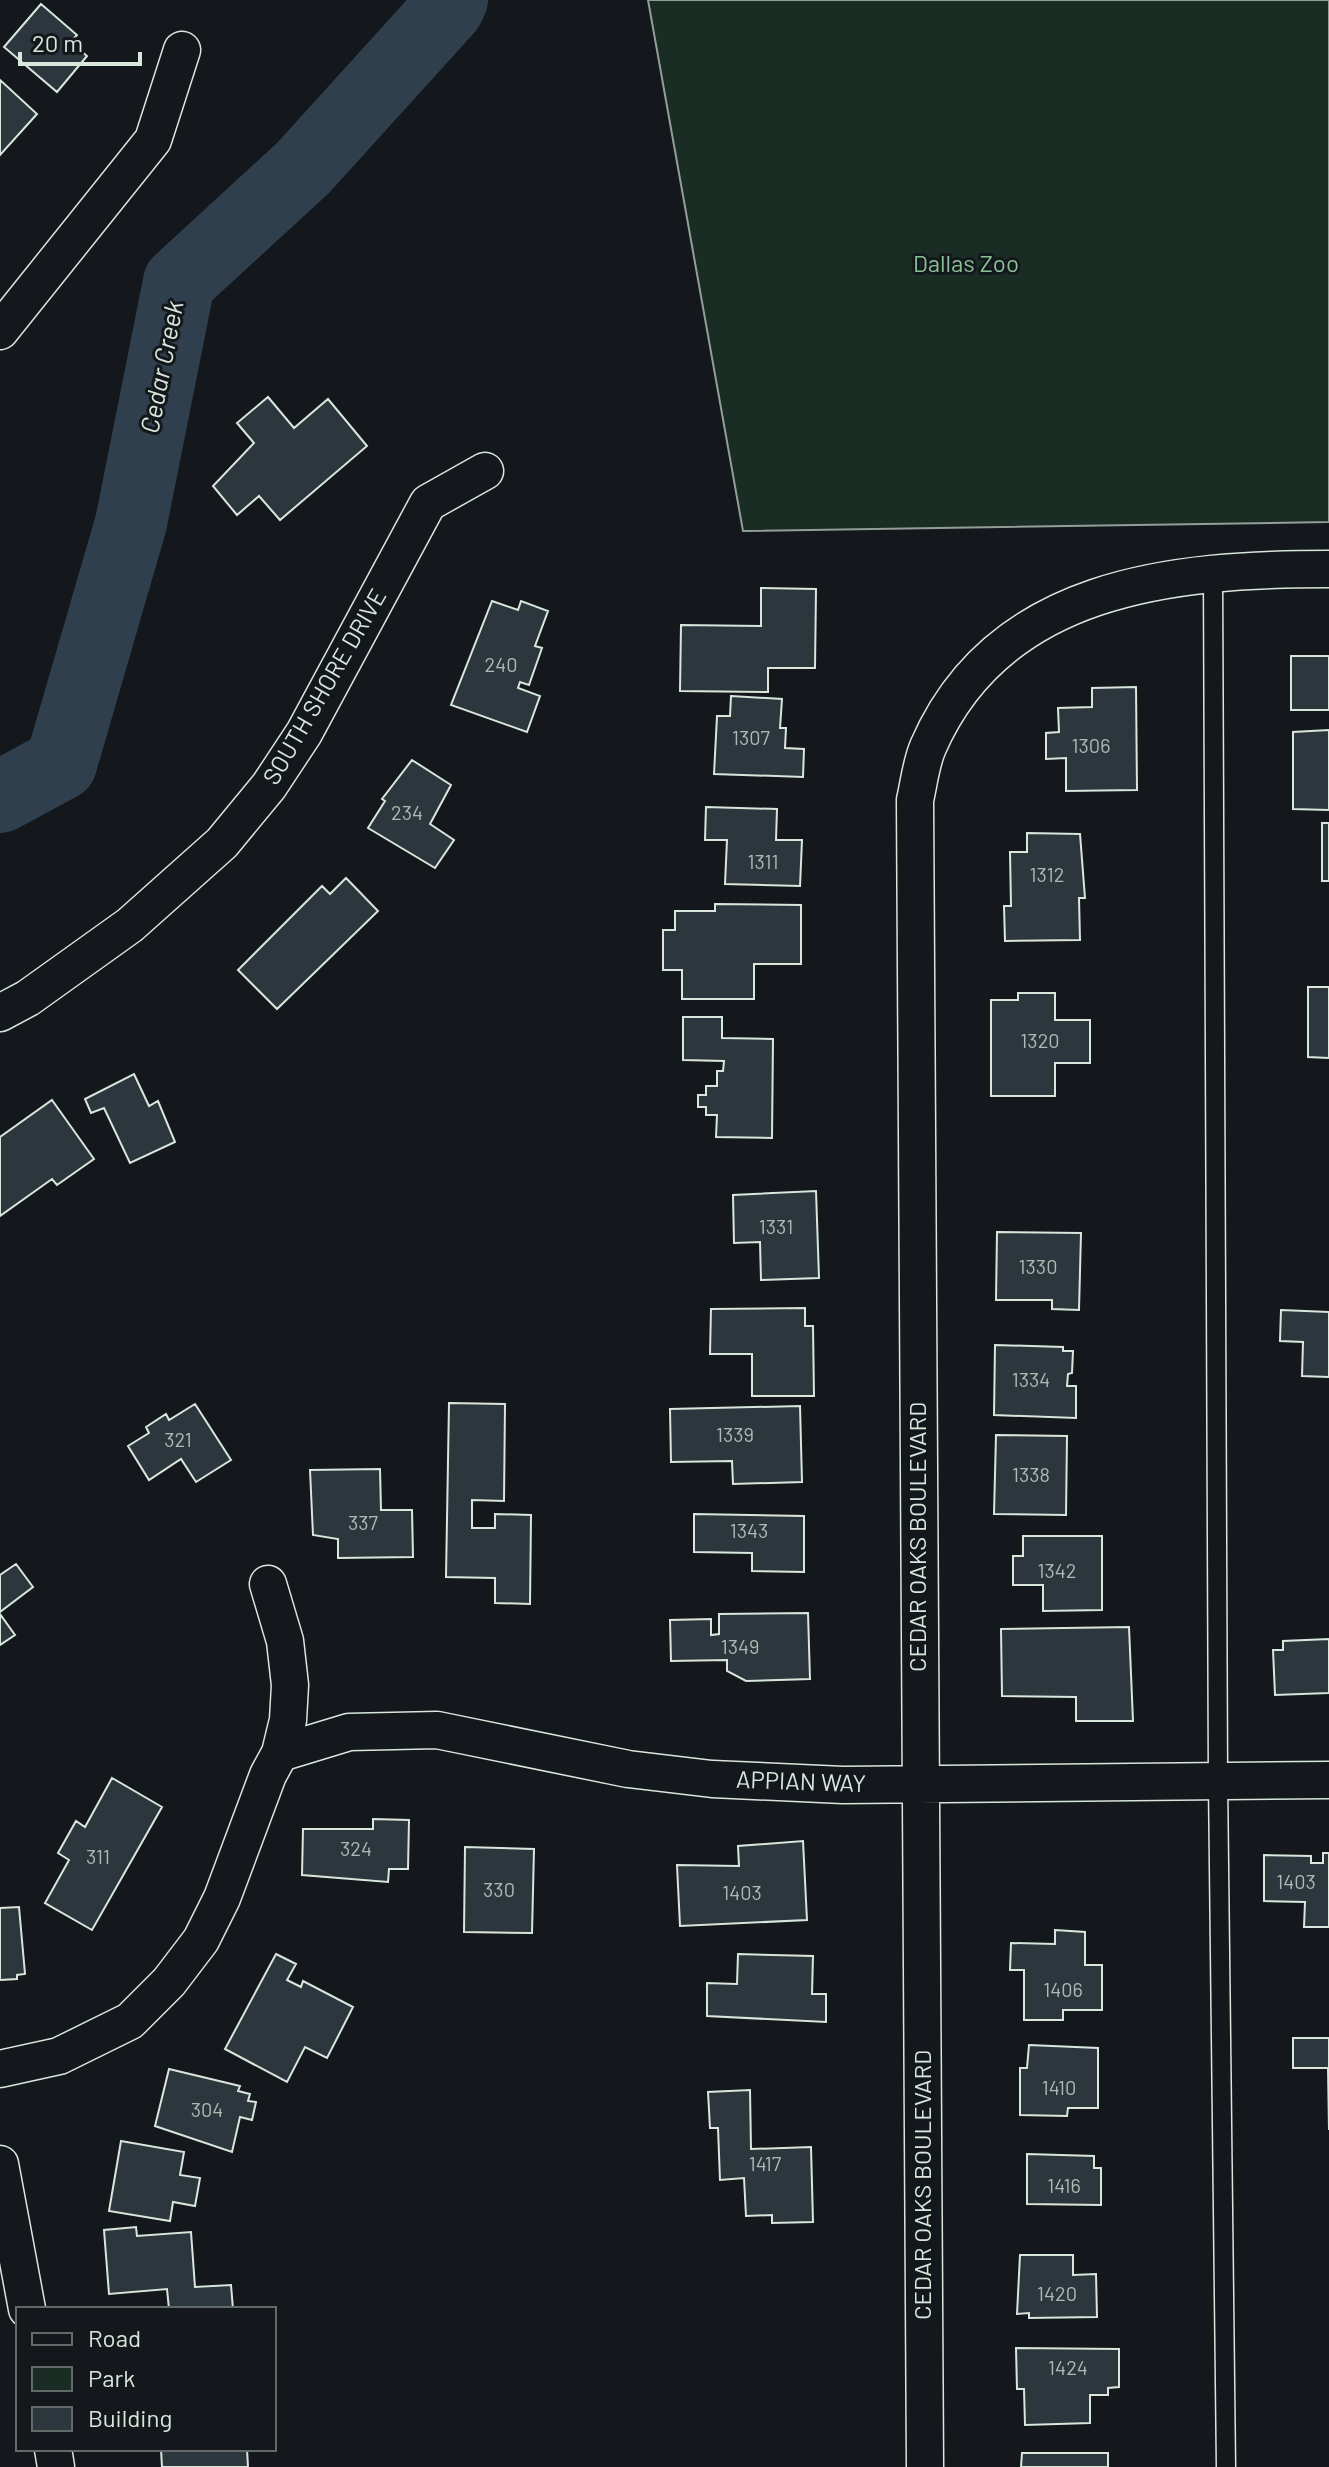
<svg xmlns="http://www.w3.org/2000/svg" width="1329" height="2467" font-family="Barlow,sans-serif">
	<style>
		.green { fill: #1a2d24; stroke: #939e99; stroke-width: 2 }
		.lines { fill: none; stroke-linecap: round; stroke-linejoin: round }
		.river { stroke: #2f3f4d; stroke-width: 72 }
		.building { fill: #2c363c; stroke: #d8e6dc; stroke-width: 2 }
		.service-casing { stroke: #d8e6dc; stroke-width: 21 }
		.minor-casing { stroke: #d8e6dc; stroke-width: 39 }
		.service { stroke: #14181c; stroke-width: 18 }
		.minor { stroke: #14181c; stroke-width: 36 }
		.labels { text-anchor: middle; stroke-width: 6; stroke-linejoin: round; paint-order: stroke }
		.number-label { font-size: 20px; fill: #adbab4 }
		.park-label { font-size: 24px; fill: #8ac095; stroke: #14181c }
		.street-label { font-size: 24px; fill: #d8e6dc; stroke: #14181c }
		.water-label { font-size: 26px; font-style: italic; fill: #d8e6dc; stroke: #14181c }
	</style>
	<rect width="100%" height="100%" fill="#14181c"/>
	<path class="green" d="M 648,0 L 1329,0 L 1329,522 L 743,531 Z"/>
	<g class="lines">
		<path class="river" d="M 0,797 L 61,764 L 131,523 L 179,282 L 303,168 L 448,8 L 452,0"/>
	</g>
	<path class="building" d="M 41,4 L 77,35 L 71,42 L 87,56 L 57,92 L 4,47 Z
		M 0,80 L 37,114 L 0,155 Z
		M 268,397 L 294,428 L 328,399 L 367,446 L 280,520 L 259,496 L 237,515 L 213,486 L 254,443 L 237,423 Z
		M 761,588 L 816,589 L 815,668 L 768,668 L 768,692 L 680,691 L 681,625 L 761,626 Z
		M 492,601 L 518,610 L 521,601 L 548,611 L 535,646 L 542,648 L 529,685 L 520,682 L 518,688 L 540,696 L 527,732 L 451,705 Z
		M 1291,656 L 1329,656 L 1329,710 L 1291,710 Z
		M 1136,687 L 1137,790 L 1066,791 L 1066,758 L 1046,759 L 1046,733 L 1059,732 L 1058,708 L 1092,707 L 1092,688 Z
		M 731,696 L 782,699 L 780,728 L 786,728 L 785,748 L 804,749 L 803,777 L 714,774 L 717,716 L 730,716 Z
		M 1329,730 L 1329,810 L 1293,809 L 1293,732 Z
		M 412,760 L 451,785 L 430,824 L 454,840 L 435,868 L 368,828 L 385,801 L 382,799 Z
		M 706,807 L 777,809 L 776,840 L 802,840 L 800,886 L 725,884 L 727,840 L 705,840 Z
		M 1322,823 L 1329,823 L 1329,881 L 1322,881 Z
		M 1027,833 L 1080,834 L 1085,898 L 1079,898 L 1080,940 L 1005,941 L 1004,906 L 1011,906 L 1010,852 L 1027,852 Z
		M 346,878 L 378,911 L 277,1009 L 238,970 L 322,886 L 330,894 Z
		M 715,904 L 801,905 L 801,964 L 754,964 L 754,999 L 682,999 L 682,970 L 663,970 L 663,930 L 675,930 L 675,911 L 715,911 Z
		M 1308,987 L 1329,987 L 1329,1058 L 1308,1057 Z
		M 1018,993 L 1055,993 L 1055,1020 L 1090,1020 L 1090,1063 L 1055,1063 L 1055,1096 L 991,1096 L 991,1000 L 1018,1000 Z
		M 683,1017 L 722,1017 L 722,1038 L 773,1039 L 772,1138 L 716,1137 L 717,1115 L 706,1115 L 706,1107 L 698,1107 L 698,1095 L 706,1095 L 706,1086 L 717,1086 L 717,1071 L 723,1071 L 724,1061 L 683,1060 Z
		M 134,1074 L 149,1106 L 158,1101 L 175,1142 L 130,1163 L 104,1108 L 91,1113 L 85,1099 Z
		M 52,1100 L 94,1159 L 57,1185 L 52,1179 L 0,1216 L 0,1137 Z
		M 816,1191 L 819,1278 L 761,1280 L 760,1242 L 734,1243 L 733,1195 Z
		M 997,1232 L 1081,1233 L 1079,1310 L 1052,1309 L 1052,1300 L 996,1300 Z
		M 805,1308 L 805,1326 L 813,1326 L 814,1396 L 752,1396 L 752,1354 L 710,1354 L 711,1309 Z
		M 1281,1310 L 1329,1312 L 1329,1377 L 1302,1376 L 1303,1342 L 1280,1341 Z
		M 995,1345 L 1063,1347 L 1063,1351 L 1073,1351 L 1072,1373 L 1068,1374 L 1067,1386 L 1076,1386 L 1076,1418 L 994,1415 Z
		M 449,1403 L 505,1404 L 504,1501 L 472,1500 L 472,1528 L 495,1528 L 495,1514 L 531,1515 L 530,1604 L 495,1603 L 495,1578 L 446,1577 Z
		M 195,1404 L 231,1460 L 196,1482 L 181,1459 L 149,1480 L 128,1446 L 149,1433 L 146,1427 L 166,1414 L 169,1420 Z
		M 800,1406 L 802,1482 L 733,1484 L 732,1461 L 671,1462 L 670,1409 Z
		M 996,1435 L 1067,1436 L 1066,1515 L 994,1514 Z
		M 380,1469 L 381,1510 L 412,1510 L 413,1557 L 338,1558 L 338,1539 L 313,1535 L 310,1470 Z
		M 694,1514 L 804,1516 L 804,1572 L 752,1571 L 752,1553 L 694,1552 Z
		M 1023,1536 L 1102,1536 L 1102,1610 L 1043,1611 L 1043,1585 L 1013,1585 L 1013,1556 L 1023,1556 Z
		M 16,1564 L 33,1587 L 0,1612 L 0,1575 Z
		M 808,1613 L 810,1679 L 746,1681 L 727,1671 L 727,1660 L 671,1661 L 670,1620 L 711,1619 L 711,1635 L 719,1634 L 719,1614 Z
		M 0,1614 L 15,1635 L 0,1645 Z
		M 1129,1627 L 1133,1721 L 1076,1721 L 1076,1697 L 1002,1696 L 1001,1629 Z
		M 1329,1639 L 1329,1693 L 1275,1695 L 1273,1650 L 1283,1650 L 1283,1641 Z
		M 112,1778 L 162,1807 L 92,1930 L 45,1903 L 69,1860 L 58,1853 L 76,1821 L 85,1827 Z
		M 373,1819 L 409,1820 L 408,1869 L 389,1869 L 388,1882 L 302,1875 L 303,1829 L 373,1829 Z
		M 803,1841 L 807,1920 L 680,1926 L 677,1865 L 739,1866 L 738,1846 Z
		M 465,1847 L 534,1849 L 532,1933 L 464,1932 Z
		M 1323,1853 L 1329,1853 L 1329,1927 L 1304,1927 L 1305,1902 L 1264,1901 L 1264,1855 L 1311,1856 L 1311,1863 L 1323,1863 Z
		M 19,1907 L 25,1974 L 17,1975 L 17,1979 L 0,1980 L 0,1908 Z
		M 1055,1930 L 1085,1932 L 1085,1965 L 1102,1965 L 1102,2010 L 1063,2010 L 1063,2020 L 1024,2020 L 1024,1970 L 1010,1970 L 1011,1943 L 1055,1944 Z
		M 276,1954 L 296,1964 L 287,1980 L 301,1987 L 303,1981 L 353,2007 L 327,2058 L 305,2047 L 287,2082 L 225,2049 Z
		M 738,1954 L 813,1956 L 812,1994 L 826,1994 L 826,2022 L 707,2016 L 707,1983 L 737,1984 Z
		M 1293,2038 L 1329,2038 L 1329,2130 L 1328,2068 L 1293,2068 Z
		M 1029,2045 L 1098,2048 L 1098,2108 L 1068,2108 L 1067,2116 L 1020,2115 L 1020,2068 L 1027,2068 Z
		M 169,2069 L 240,2086 L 238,2091 L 250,2094 L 248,2101 L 256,2102 L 252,2120 L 240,2117 L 232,2152 L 155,2126 Z
		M 750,2090 L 751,2149 L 811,2147 L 813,2222 L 772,2223 L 772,2215 L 746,2216 L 744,2178 L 720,2180 L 718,2128 L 710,2128 L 708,2092 Z
		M 121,2141 L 184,2152 L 180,2175 L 200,2178 L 195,2206 L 173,2202 L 170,2221 L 109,2211 Z
		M 1027,2154 L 1094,2156 L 1094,2168 L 1101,2168 L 1101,2205 L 1027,2204 Z
		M 136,2227 L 137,2236 L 191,2232 L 195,2287 L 231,2285 L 233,2309 L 169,2309 L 167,2289 L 109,2294 L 104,2230 Z
		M 1020,2255 L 1073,2255 L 1073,2275 L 1096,2274 L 1097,2317 L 1029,2318 L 1029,2313 L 1017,2314 Z
		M 1016,2348 L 1119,2349 L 1119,2387 L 1108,2388 L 1108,2395 L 1090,2395 L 1090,2423 L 1025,2425 L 1024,2389 L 1017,2389 Z
		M 161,2449 L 247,2449 L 248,2467 L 162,2467 Z
		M 1022,2453 L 1108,2453 L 1108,2467 L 1021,2467 Z"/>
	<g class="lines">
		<g class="service-casing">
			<path id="service" d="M 1213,574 L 1218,1780 L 1226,2467"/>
		</g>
		<g class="minor-casing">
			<path id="minor" d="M 0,331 L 153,140 L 182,50
				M 0,1013 L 28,998 L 130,925 L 222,843 L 269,786 L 304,733 L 428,503 L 485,471
				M 280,1753 L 349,1732 L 437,1730 L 628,1769 L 712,1779 L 843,1785 L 1329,1780
				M 0,2069 L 59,2056 L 130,2021 L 169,1982 L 201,1940 L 222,1898 L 268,1775 L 280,1753 L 288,1720 L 290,1685 L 285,1641 L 268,1584
				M 0,2164 L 27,2309
				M 53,2449 L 56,2467
				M 925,2467 L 915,800 C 919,783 921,763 928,747 C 998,585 1173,569 1329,569"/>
		</g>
		<use href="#service" class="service"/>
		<use href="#minor" class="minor"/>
	</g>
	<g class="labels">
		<g class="number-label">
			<text x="501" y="672">240</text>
			<text x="751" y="745">1307</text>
			<text x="1091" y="753">1306</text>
			<text x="407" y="820">234</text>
			<text x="763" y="869">1311</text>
			<text x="1047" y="882">1312</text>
			<text x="1040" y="1048">1320</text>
			<text x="776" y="1234">1331</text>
			<text x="1038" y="1274">1330</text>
			<text x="1031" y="1387">1334</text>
			<text x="735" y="1442">1339</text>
			<text x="178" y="1447">321</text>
			<text x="1031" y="1482">1338</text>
			<text x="363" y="1530">337</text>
			<text x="749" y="1538">1343</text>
			<text x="1057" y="1578">1342</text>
			<text x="740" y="1654">1349</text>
			<text x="356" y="1856">324</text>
			<text x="98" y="1864">311</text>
			<text x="1296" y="1889">1403</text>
			<text x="499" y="1897">330</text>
			<text x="742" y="1900">1403</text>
			<text x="1063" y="1997">1406</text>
			<text x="1059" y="2095">1410</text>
			<text x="207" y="2117">304</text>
			<text x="765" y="2171">1417</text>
			<text x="1064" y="2193">1416</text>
			<text x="1057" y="2301">1420</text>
			<text x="1068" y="2375">1424</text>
		</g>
		<g class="park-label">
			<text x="966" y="272">Dallas Zoo</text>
		</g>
		<g class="street-label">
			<text transform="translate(325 687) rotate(-60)" y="8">SOUTH SHORE DRIVE</text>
			<text transform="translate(918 1537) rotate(-90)" y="8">CEDAR OAKS BOULEVARD</text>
			<text transform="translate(801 1782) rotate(2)" y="8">APPIAN WAY</text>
			<text transform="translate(923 2185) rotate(-90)" y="8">CEDAR OAKS BOULEVARD</text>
		</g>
		<g class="water-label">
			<text transform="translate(162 367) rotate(-79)" y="9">Cedar Creek</text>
		</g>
	</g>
	<rect x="16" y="2307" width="260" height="144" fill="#14181c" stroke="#626a69" stroke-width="2"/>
	<rect x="32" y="2333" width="40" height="12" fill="#14181c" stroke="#626a69" stroke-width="2"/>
	<text x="88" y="2347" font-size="24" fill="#d8e6dc">Road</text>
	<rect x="32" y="2367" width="40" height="24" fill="#1a2d24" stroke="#626a69" stroke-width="2"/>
	<text x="88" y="2387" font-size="24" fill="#d8e6dc">Park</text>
	<rect x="32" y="2407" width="40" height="24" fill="#2c363c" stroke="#626a69" stroke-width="2"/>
	<text x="88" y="2427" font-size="24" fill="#d8e6dc">Building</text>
	<path d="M20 52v12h120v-12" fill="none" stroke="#d8e6dc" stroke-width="4"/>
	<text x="32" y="52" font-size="24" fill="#d8e6dc" stroke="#14181c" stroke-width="6" paint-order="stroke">20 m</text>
</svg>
